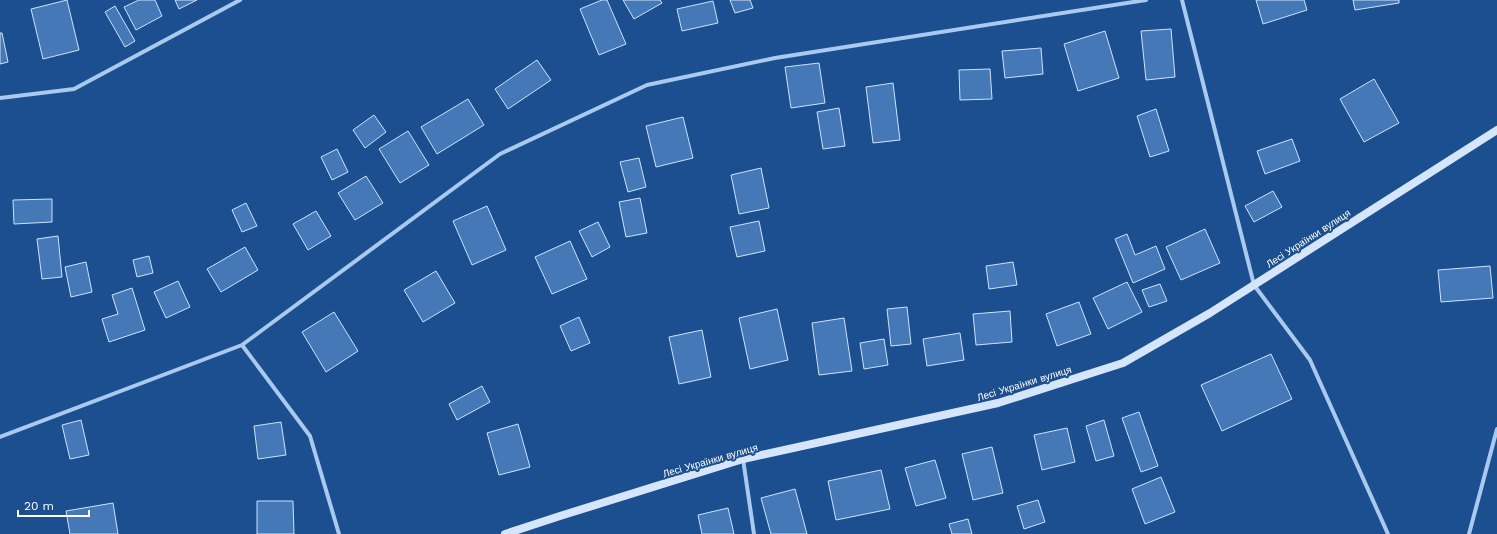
<svg xmlns="http://www.w3.org/2000/svg" width="1497" height="534" font-family="'Work Sans',sans-serif">
	<style>
		.building { fill: #4478b7; stroke: #cfe3fa }
		.lines { fill: none; stroke-linecap: round; stroke-linejoin: round }
		.street { stroke: #a9c9ee; stroke-width: 4 }
		.secondary { stroke: #d6e6fa; stroke-width: 8 }
		.labels { text-anchor: middle; stroke-width: 4; stroke-linejoin: round; paint-order: stroke }
		.street-label { font-size: 10px; fill: #fff; stroke: #1b4f8f }
	</style>
	<rect width="100%" height="100%" fill="#1b4f8f"/>
	<path class="building" d="M 67,0 L 79,50 L 43,59 L 31,9 Z
		M 139,0 L 155,0 L 162,16 L 136,30 L 124,7 Z
		M 175,0 L 197,0 L 179,9 Z
		M 602,0 L 607,0 L 626,44 L 599,55 L 580,9 Z
		M 623,0 L 660,0 L 662,3 L 634,19 Z
		M 730,0 L 750,0 L 753,8 L 735,13 Z
		M 1256,0 L 1304,0 L 1307,10 L 1263,24 Z
		M 1353,0 L 1399,0 L 1399,3 L 1355,10 Z
		M 713,1 L 718,23 L 682,31 L 677,9 Z
		M 115,6 L 135,41 L 125,47 L 105,12 Z
		M 1171,29 L 1175,77 L 1146,80 L 1141,31 Z
		M 1105,31 L 1119,78 L 1078,91 L 1064,44 Z
		M 0,33 L 2,33 L 8,62 L 0,64 Z
		M 1041,48 L 1043,74 L 1005,78 L 1002,51 Z
		M 537,60 L 551,80 L 508,109 L 495,89 Z
		M 819,63 L 825,103 L 791,108 L 785,67 Z
		M 990,69 L 992,99 L 960,100 L 959,70 Z
		M 1374,79 L 1399,123 L 1364,142 L 1340,99 Z
		M 893,83 L 900,140 L 873,143 L 866,87 Z
		M 468,99 L 484,125 L 437,154 L 421,127 Z
		M 839,108 L 845,146 L 823,149 L 817,112 Z
		M 1156,109 L 1169,151 L 1150,157 L 1137,116 Z
		M 374,115 L 386,132 L 365,148 L 353,130 Z
		M 683,117 L 693,158 L 656,167 L 646,126 Z
		M 408,131 L 429,165 L 400,183 L 379,149 Z
		M 1292,139 L 1300,161 L 1265,174 L 1257,151 Z
		M 337,149 L 348,172 L 332,180 L 321,157 Z
		M 639,158 L 646,187 L 628,192 L 620,162 Z
		M 761,168 L 769,208 L 739,214 L 731,175 Z
		M 366,176 L 383,203 L 355,220 L 338,193 Z
		M 1273,191 L 1282,207 L 1254,222 L 1245,206 Z
		M 640,198 L 647,233 L 626,237 L 619,202 Z
		M 52,199 L 52,222 L 14,224 L 13,200 Z
		M 246,203 L 257,226 L 242,232 L 232,210 Z
		M 487,206 L 506,250 L 472,265 L 453,221 Z
		M 316,211 L 331,236 L 308,250 L 293,224 Z
		M 759,221 L 765,251 L 737,257 L 730,227 Z
		M 598,222 L 610,247 L 592,257 L 579,231 Z
		M 1205,229 L 1220,263 L 1181,280 L 1166,247 Z
		M 1127,234 L 1135,255 L 1156,246 L 1165,269 L 1133,283 L 1115,239 Z
		M 58,236 L 62,277 L 42,279 L 37,239 Z
		M 570,241 L 587,279 L 552,294 L 535,257 Z
		M 245,247 L 258,270 L 221,292 L 207,269 Z
		M 149,256 L 153,273 L 137,277 L 133,260 Z
		M 86,262 L 92,292 L 71,297 L 65,267 Z
		M 1013,262 L 1017,285 L 989,289 L 986,266 Z
		M 1490,266 L 1493,298 L 1441,302 L 1438,270 Z
		M 436,271 L 455,303 L 423,322 L 404,290 Z
		M 178,281 L 190,307 L 166,318 L 154,292 Z
		M 1127,282 L 1142,312 L 1108,329 L 1093,298 Z
		M 1160,284 L 1167,301 L 1149,307 L 1142,290 Z
		M 132,288 L 145,330 L 109,342 L 102,319 L 118,314 L 112,295 Z
		M 1079,302 L 1091,334 L 1057,346 L 1046,314 Z
		M 907,307 L 911,344 L 891,346 L 887,309 Z
		M 777,309 L 788,360 L 750,369 L 739,318 Z
		M 1010,311 L 1012,342 L 976,345 L 973,314 Z
		M 334,312 L 358,351 L 326,372 L 302,332 Z
		M 579,317 L 590,343 L 571,351 L 560,326 Z
		M 844,318 L 852,371 L 819,375 L 812,323 Z
		M 702,330 L 711,377 L 679,384 L 669,337 Z
		M 960,333 L 964,360 L 927,366 L 923,339 Z
		M 884,339 L 888,365 L 864,369 L 860,343 Z
		M 1271,354 L 1292,399 L 1222,431 L 1201,385 Z
		M 482,386 L 490,402 L 457,420 L 449,404 Z
		M 1139,412 L 1158,466 L 1141,472 L 1122,418 Z
		M 81,420 L 89,455 L 70,459 L 62,425 Z
		M 1104,420 L 1114,456 L 1096,461 L 1086,426 Z
		M 281,422 L 286,455 L 258,459 L 254,426 Z
		M 518,424 L 530,467 L 499,475 L 487,433 Z
		M 1067,428 L 1075,462 L 1042,470 L 1034,435 Z
		M 992,447 L 1003,493 L 973,500 L 962,454 Z
		M 935,460 L 946,498 L 916,506 L 905,468 Z
		M 881,470 L 890,509 L 836,520 L 828,481 Z
		M 1161,477 L 1175,512 L 1145,524 L 1132,489 Z
		M 795,489 L 807,534 L 771,534 L 761,498 Z
		M 1038,500 L 1045,522 L 1024,529 L 1017,506 Z
		M 257,501 L 293,501 L 294,534 L 257,534 Z
		M 113,503 L 118,534 L 70,534 L 66,511 Z
		M 728,508 L 734,534 L 702,534 L 698,515 Z
		M 968,519 L 972,534 L 952,534 L 949,524 Z"/>
	<g class="lines">
		<path class="street" d="M 1182,0 L 1254,285 L 1310,360 L 1388,534
			M 0,98 L 74,89 L 240,0
			M 242,345 L 310,436 L 339,534
			M 0,437 L 242,345 L 500,154 L 647,85 L 775,58 L 1146,0
			M 743,459 L 754,534
			M 1469,534 L 1497,429"/>
		<path class="secondary" d="M 505,534 L 560,516 L 743,459 L 998,403 L 1123,363 L 1210,313 L 1497,130"/>
	</g>
	<g class="labels">
		<g class="street-label">
			<text transform="translate(1308 238) rotate(-33)" y="4">Лесі Українки вулиця</text>
			<text transform="translate(1024 383) rotate(-17)" y="4">Лесі Українки вулиця</text>
			<text transform="translate(710 460) rotate(-16)" y="4">Лесі Українки вулиця</text>
		</g>
	</g>
	<path d="M18 510v6h71v-6" fill="none" stroke="#ffffff" stroke-width="2"/>
	<text x="24" y="510" font-size="12" fill="#ffffff" stroke="#1b4f8f" stroke-width="3" paint-order="stroke">20 m</text>
</svg>
